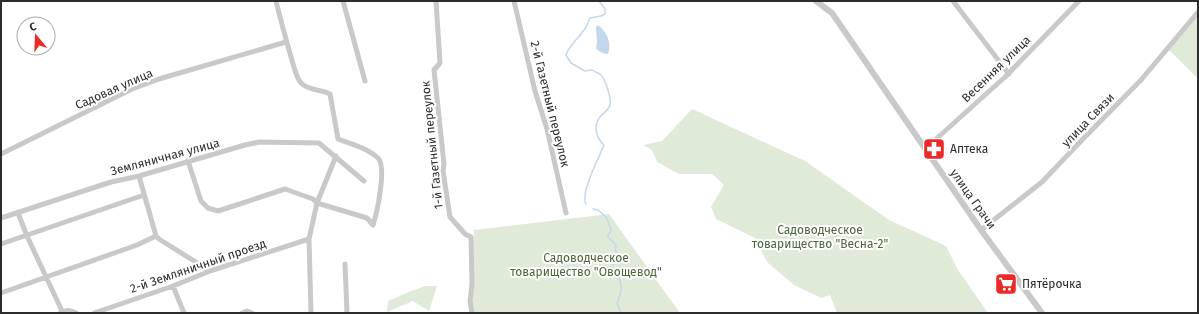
<svg xmlns="http://www.w3.org/2000/svg" width="1199" height="314" font-family="'Fira Sans',sans-serif">
	<style>
		.green { fill: #e0ead8 }
		.water { fill: #c3d8ec }
		.lines { fill: none; stroke-linecap: round; stroke-linejoin: round }
		.stream { stroke: #c3d8ec; stroke-width: 1.5 }
		.minor { stroke: #c9c9c9; stroke-width: 5 }
		.tertiary { stroke: #c9c9c9; stroke-width: 6 }
		.labels { text-anchor: middle; stroke-width: 4; stroke-linejoin: round; paint-order: stroke }
		.street-label { font-size: 12px; fill: #2c2c2c; stroke: #fff }
		.poi-label { font-size: 12px; fill: #2c2c2c; stroke: #fff; text-anchor: start }
		.park-label { font-size: 12px; fill: #4a6838; stroke: #fff }
	</style>
	<rect width="100%" height="100%" fill="#fff"/>
	<path class="green" d="M 1198,12 L 1198,79 L 1167,48 Z
		M 692,109 L 805,161 L 889,220 L 946,246 L 958,270 L 988,313 L 837,313 L 830,295 L 821,298 L 794,285 L 767,262 L 755,238 L 716,219 L 711,207 L 724,185 L 712,174 L 679,174 L 657,162 L 652,150 L 643,145 L 662,141 Z
		M 609,214 L 680,313 L 469,313 L 474,230 Z
		M 425,286 L 437,286 L 429,311 L 413,301 L 387,312 L 388,301 L 409,292 Z"/>
	<path class="water" d="M 598,25 C 607,32 612,43 608,54 C 604,54 599,52 596,48 C 598,41 596,34 596,27 Z"/>
	<g class="lines">
		<path class="stream" d="M 586,204 C 580,193 599,158 604,145 C 596,138 593,126 600,117 C 603,113 609,110 610,105 C 612,99 605,79 601,75 C 599,73 595,72 592,70 L 585,71 L 571,63 L 566,55 C 569,45 578,39 584,30 C 587,27 588,22 590,18 L 601,16 L 605,14 L 605,9 L 599,1
			M 593,209 L 598,210 L 607,218 L 609,225 L 611,228 L 611,231 L 608,235 L 608,237 L 616,245 C 615,249 616,250 616,255 C 617,260 614,263 612,267 C 622,281 624,287 617,303 L 621,313"/>
		<path class="minor" d="M 276,1 C 281,22 287,43 293,64 C 295,70 297,79 301,83 C 309,91 321,89 330,94 L 338,139 C 352,144 367,148 378,158 C 387,167 377,213 373,225
			M 343,1 L 365,81
			M 436,1 L 440,63 L 434,70 L 444,164 L 443,171 L 450,217 L 465,234 L 471,237 L 472,284 L 470,301 L 472,313
			M 514,1 L 535,91 L 547,129 L 566,213
			M 953,1 L 1009,74
			M 925,149 L 1005,77 L 1079,1
			M 1,154 L 132,89 L 159,79 L 286,42
			M 188,161 L 201,201 L 208,208 L 218,211 L 285,189 L 313,199 L 317,203 L 367,218 L 373,225
			M 139,176 L 156,236 L 159,239 L 210,271
			M 18,213 L 27,236 L 62,311
			M 1,218 L 111,182 L 139,176 L 245,145 L 259,142 L 319,143 L 364,181
			M 981,230 L 1042,182 L 1081,141 L 1141,80 L 1198,12
			M 1,244 L 144,195
			M 345,264 L 347,313 L 346,313
			M 173,286 L 184,313
			M 1,293 L 137,245 L 156,236
			M 60,313 C 66,309 71,310 76,313
			M 94,313 L 173,286 L 210,271 L 309,239
			M 242,313 L 247,311 L 252,313
			M 311,313 L 309,239 L 317,203 L 336,156"/>
		<path class="tertiary" d="M 816,1 L 832,13 L 981,230 L 1042,313"/>
	</g>
	<defs>
		<g id="pharmacy-square" transform="scale(1.15)"><rect x="-9" y="-9" width="18" height="18" rx="4" fill="#eb2926" stroke="#fff"/><path d="M-2-6h4v4h4v4h-4v4h-4v-4h-4v-4h4Z" fill="#fff"/></g>
		<g id="supermarket-square" transform="scale(1.15)"><rect x="-9" y="-9" width="18" height="18" rx="4" fill="#eb2926" stroke="#fff"/><path d="M-6-5.5h2.5l.6 2H6L4.5 2H-2.5L-4.4-4H-6ZM-1.5 3.2a1.3 1.3 0 1 0 .1 0ZM3 3.2a1.3 1.3 0 1 0 .1 0Z" fill="#fff"/></g>
	</defs>
	<g fill-rule="evenodd">
		<use href="#pharmacy-square" x="934" y="149"/>
		<use href="#supermarket-square" x="1006" y="284"/>
	</g>
	<g class="labels">
		<g class="street-label">
			<text transform="translate(996 69) rotate(-44)" y="4">Весенняя улица</text>
			<text transform="translate(114 89) rotate(-24)" y="4">Садовая улица</text>
			<text transform="translate(550 104) rotate(76)" y="4">2-й Газетный переулок</text>
			<text transform="translate(1088 120) rotate(-46)" y="4">улица Связи</text>
			<text transform="translate(432 145) rotate(-96)" y="4">1-й Газетный переулок</text>
			<text transform="translate(165 157) rotate(-15)" y="4">Земляничная улица</text>
			<text transform="translate(973 199) rotate(55)" y="4">улица Грачи</text>
			<text transform="translate(198 266) rotate(-19)" y="4">2-й Земляничный проезд</text>
		</g>
		<g class="poi-label">
			<text x="950" y="153">Аптека</text>
			<text x="1022" y="288">Пятёрочка</text>
		</g>
		<g class="park-label">
			<text x="820" y="234">Садоводческое<tspan x="820" dy="14">товарищество "Весна-2"</tspan></text>
			<text x="586" y="262">Садоводческое<tspan x="586" dy="14">товарищество "Овощевод"</tspan></text>
		</g>
	</g>
	<rect width="1199" height="314" fill="none" stroke="#2c2c2c" stroke-width="4"/>
	<g transform="translate(36 36) rotate(341)"><circle r="19" fill="#ffffff" stroke="#ababab"/>
	<path d="M0-3L7 15L0 10L-7 15Z" fill="#eb2926"/>
	<text y="-6" font-size="11" font-weight="bold" text-anchor="middle" fill="#2c2c2c">С</text>
	</g>
</svg>
